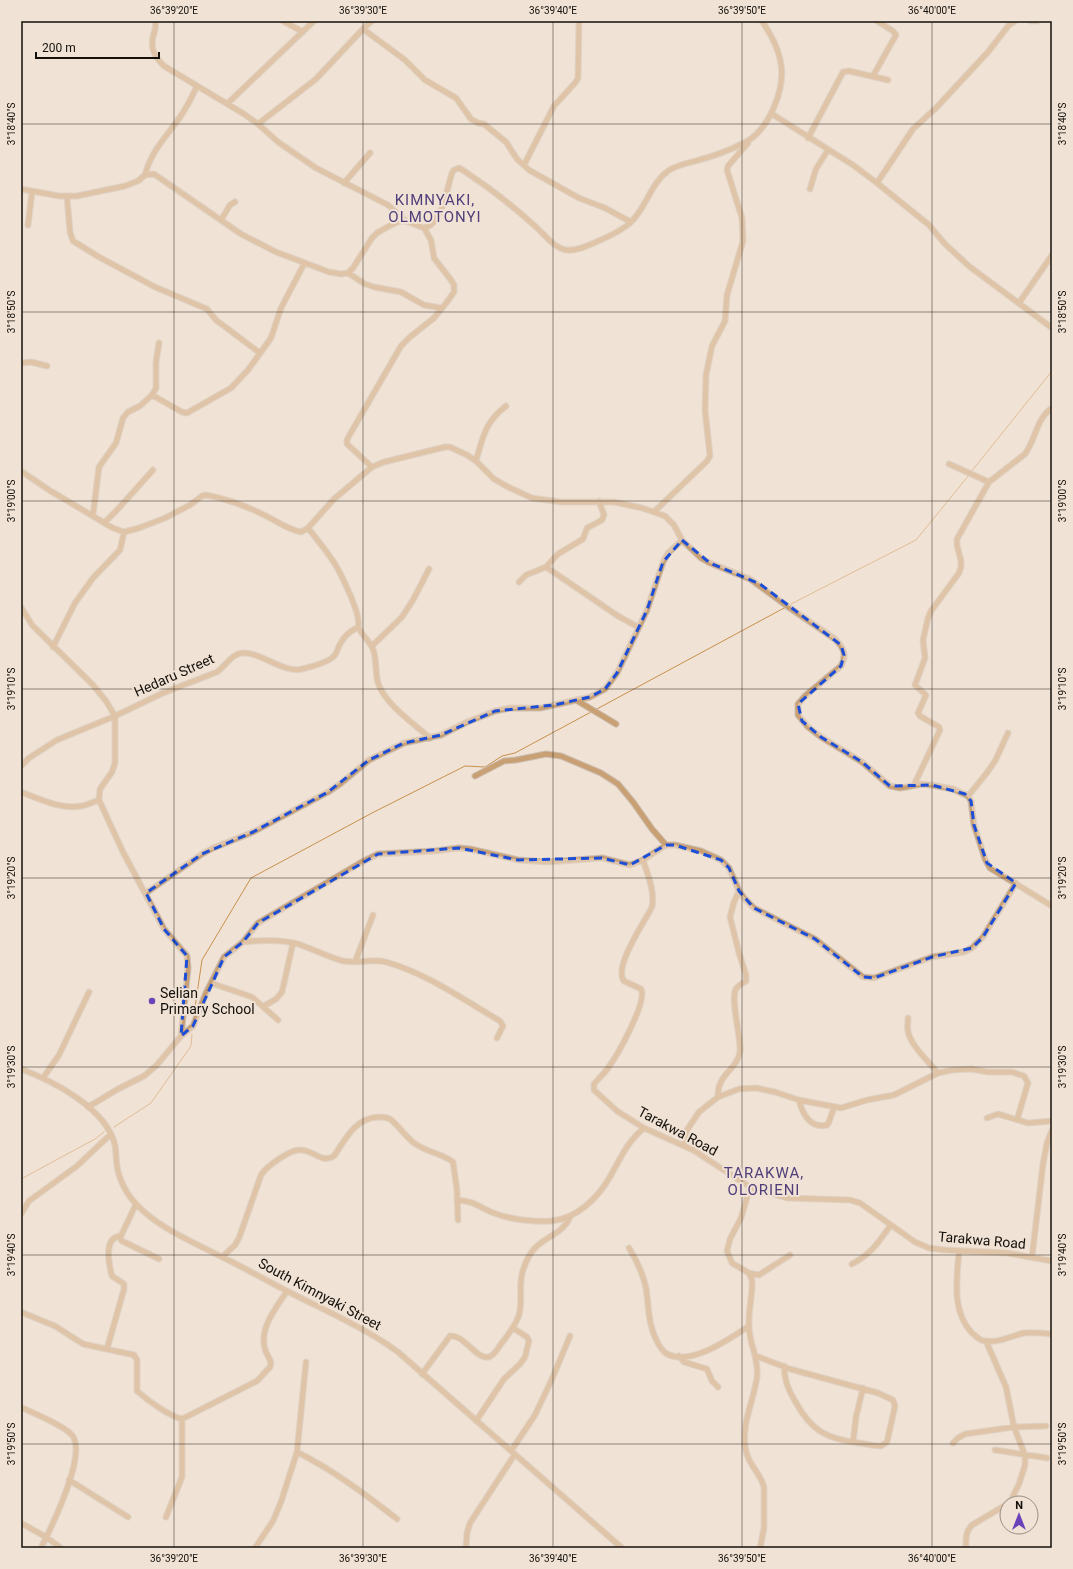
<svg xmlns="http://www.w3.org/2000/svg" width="1073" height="1569" font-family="Roboto,sans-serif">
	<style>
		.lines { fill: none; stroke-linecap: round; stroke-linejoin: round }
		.stream { stroke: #ca904d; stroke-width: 1 }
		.minor-casing { stroke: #cdc0b4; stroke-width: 7 }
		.minor { stroke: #c9a074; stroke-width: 5 }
		.marked { fill: none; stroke: #1d4ed8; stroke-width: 3; stroke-dasharray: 8 5; stroke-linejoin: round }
		.ticks { fill: none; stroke: #14100b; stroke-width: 1; stroke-opacity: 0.45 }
		.poi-dot { fill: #6c42ba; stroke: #f0e2d4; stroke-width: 1.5 }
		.labels { text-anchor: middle; stroke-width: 4; stroke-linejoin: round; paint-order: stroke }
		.street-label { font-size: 14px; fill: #14100b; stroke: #f0e2d4 }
		.poi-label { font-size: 14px; fill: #14100b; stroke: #f0e2d4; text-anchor: start }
		.neighbourhood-label { font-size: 15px; letter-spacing: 1px; fill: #503e7b; stroke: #f0e2d4 }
		.neatline { fill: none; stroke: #14100b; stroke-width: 1.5 }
		.ticks-label { font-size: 10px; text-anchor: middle; fill: #14100b }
	</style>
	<rect width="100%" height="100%" fill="#f0e2d4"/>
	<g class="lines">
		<path class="stream" d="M 971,472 L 1052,371
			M 789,605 L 916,540 L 969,475
			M 595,710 L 786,607
			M 193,1021 L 202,960 L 251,878 L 372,813 L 465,766 L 485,767 L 502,756 L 515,753 L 591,712
			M 114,1127 L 151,1103 L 191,1046 L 192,1034
			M 21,1179 L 95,1139 L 104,1132"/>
		<g class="minor-casing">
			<path id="minor" d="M 155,21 C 157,28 154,31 153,37 C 150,50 156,58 164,66 L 244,114 L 258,124 L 278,142 L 316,168 L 388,205 L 406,221
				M 283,21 L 303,32
				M 1031,21 L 1037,21
				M 363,29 L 405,60 L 425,80 L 456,98 L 471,119 L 478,123 L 484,124 L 506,142 L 517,159 L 529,170 L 579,198 L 605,208 L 631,222
				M 873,76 L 896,35 L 893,31 L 877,21
				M 228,103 L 314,21
				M 772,114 L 853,165 L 877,183 L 929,225 L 945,244 L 970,267 L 1052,328
				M 258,124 L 316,79 L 363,29 L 372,21
				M 808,138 L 843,72 L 849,71 L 888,80
				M 524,165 L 554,106 L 575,83 L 578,78 L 579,21
				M 145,175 C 151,151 167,136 180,117 C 187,107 192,97 197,86
				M 344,183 L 370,153
				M 877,183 L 913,129 L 936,108 L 988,52 L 1009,25 L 1015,21
				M 21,189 L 59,196 L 77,196 L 125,186 L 138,181 L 145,175 L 154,174 L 241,234 L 276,252 L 329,272 L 341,274 L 348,273 L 353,268 L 372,238 L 377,233 L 391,225 L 400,221 L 406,221 L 424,228 C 442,225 447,188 452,173 L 454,170 L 459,168 C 465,171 471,176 477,180 C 498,194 517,210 536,227 C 545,235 555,249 567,250 C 577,251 587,246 596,242 C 608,237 621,231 630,223 C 646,209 650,184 668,171 C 676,165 689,163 699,160 C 714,156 730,150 744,143 C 770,130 787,86 780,59 C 777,45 770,33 762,21
				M 810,189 L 816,169 L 828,150
				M 67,197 L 70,232 L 73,241 L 99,257 L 155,287 L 207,309 L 216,320 L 260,353
				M 221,220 L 230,205 L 235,202
				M 28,225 L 32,192
				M 348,273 L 365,284 L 374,287 L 401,292 L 424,305 L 441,308
				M 1019,303 L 1052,255
				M 21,363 L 31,362 L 47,366
				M 152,395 L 182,412 L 187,413 L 231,388 L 248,370 L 271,338 L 281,308 L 304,264
				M 476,461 C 483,437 485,422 506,406
				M 949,464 L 989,482
				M 372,467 L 347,444 L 347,440 L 349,436 L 401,346 L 410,337 L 434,318 L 447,302 L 454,292 L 454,285 L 451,280 L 434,258 L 431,240 L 424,228
				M 21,471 L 49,490 L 113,528 L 124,532 L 139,528 L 165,518 L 190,505 L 202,496 L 206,495 C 228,499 251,508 270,518 C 281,524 290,530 301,532 L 308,528 L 334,499 L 372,467 L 384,462 L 445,447 L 450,447 L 467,455 L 476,461 L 494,479 L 508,487 L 532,498 L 561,502 L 614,502 L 642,508 L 665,516 L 674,525 L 682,540 L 701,558 L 710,563 L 750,579 L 787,606 L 835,639 C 844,648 847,655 841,666 L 805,696 L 798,704 L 798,715 L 808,727 L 821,737 L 862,762 L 890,786 L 900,788 L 922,784 L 932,785 L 953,789 L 968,796 L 971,801 L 974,825 L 985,859 L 990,868 L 1052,906
				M 655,511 L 707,461 L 710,456 L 705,410 L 706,375 L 712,346 L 725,321 L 727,295 L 743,241 L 742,218 L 727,170 L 728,166 L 748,143
				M 93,515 L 99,467 L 116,443 L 123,418 L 128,412 L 140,406 L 152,395 L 156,388 L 156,362 L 159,343
				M 105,522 L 117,510 L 153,470
				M 546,567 L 618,616 L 638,627
				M 519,582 L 526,575 L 546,567 L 558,554 L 583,539 L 587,528 L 602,520 L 604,515 L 599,501
				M 21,607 L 32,625 L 93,685 L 106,701 L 115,716 L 115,763 L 112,772 L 100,789 L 99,800 L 123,852 L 164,929 L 187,956 L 188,968 L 181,1036
				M 358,627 C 362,635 371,643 373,649 C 377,660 375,672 378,683 C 385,704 413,723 430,738
				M 372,646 L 402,617 L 413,600 L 429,569
				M 53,647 L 75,603 L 93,578 L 120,550 L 124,532
				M 576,700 L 616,724
				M 21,766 L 29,758 L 57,740 L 115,716 L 163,693 L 217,672 C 224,667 231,656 238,654 C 258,648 281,674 302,669 C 310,667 329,662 334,656 C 336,654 338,649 339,646 C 344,636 349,632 358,627 C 362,615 339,569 331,558 C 324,548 316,538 308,528
				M 475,776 L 504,761 L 516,760 L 546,754 L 561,756 L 601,773 L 618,784 L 633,802 L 652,829 L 666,845
				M 914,785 L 940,730 L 939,727 L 920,716 L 918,713 L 926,695 L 915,685 L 925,658 L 923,640 L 928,618 L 931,611 L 959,573 L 961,567 L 961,561 L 957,545 L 957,539 L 989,482 L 1025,454 C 1036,439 1036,419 1052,408
				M 21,792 C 39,799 62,810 81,806 C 87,805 93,802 99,800
				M 968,796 L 986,774 L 995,761 L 1008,733
				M 643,860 C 648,875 655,892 652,907 C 645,921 613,967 624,981 L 641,989 C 648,1001 617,1056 608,1068 C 604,1074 598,1079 594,1084 L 594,1090 L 617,1111 L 644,1128 L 693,1150 L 750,1187 L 787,1198 L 850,1200 L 860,1203 L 915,1242 L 929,1248 L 945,1250 L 1007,1253 L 1052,1261
				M 146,893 L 202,854 L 213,848 L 253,832 L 328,792 L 340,784 L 369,760 L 404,743 L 441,735 L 467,722 L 495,711 L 510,708 L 540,708 L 554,705 L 590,697 L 605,689 L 617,673 L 647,610 L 663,562 L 668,553 L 682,540
				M 243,942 C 261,940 280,939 298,944 C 313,949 328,957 343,961 C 358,964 372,958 386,962 C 426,973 464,1000 500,1021 L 503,1026 L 497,1038
				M 355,962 L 373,915
				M 211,983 L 252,997 L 278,1020
				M 264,1006 L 276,999 L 282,992 L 293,943
				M 908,1018 C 908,1023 907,1027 908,1031 C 910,1045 929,1062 938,1073
				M 21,1069 C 53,1081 106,1108 115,1145 C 116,1151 116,1159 117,1166 C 119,1180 127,1195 137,1205 C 160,1229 193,1242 222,1257 C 245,1268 267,1281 289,1292 C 322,1309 357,1324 388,1345 L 398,1352 L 622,1548
				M 43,1078 L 59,1055 L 89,992
				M 718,1097 C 717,1073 738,1070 740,1051 C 741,1036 730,999 736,989 C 738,985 742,984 746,981 L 746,975 L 739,953 L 730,917 L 734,902 L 739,891
				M 799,1100 C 802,1113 810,1129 827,1125 L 829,1122 L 834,1107
				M 88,1107 L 118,1089 L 144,1076 L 156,1066 L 181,1036 L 193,1026 L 206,993 L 224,957 L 243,942 L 258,923 L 362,862 L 378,854 L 435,851 L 459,848 L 470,849 L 518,860 L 548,862 L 602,858 L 630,865 L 643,860 L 666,845 L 675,845 L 701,851 L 721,860 L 729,868 L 739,891 L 744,898 L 754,908 L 815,939 L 863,977 L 874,978 L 932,957 L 964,952 L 972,948 L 983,937 L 1016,883
				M 987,1118 L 998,1114 L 1028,1123 L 1052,1121
				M 684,1146 L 687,1130 L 699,1112 L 718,1097 L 739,1089 L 756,1088 L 775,1092 L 799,1100 L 841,1108 L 867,1100 L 894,1095 L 938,1073 L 952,1070 L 971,1069 L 988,1072 L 1012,1072 L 1024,1076 L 1028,1083 L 1017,1120
				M 750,1187 L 741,1218 L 730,1239 L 727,1251 L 732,1263 L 749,1273 L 752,1280 C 753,1295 748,1310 749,1326 C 749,1344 759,1357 757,1377 C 754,1400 742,1422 745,1446 C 747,1464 760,1472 764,1487 L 764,1528 L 760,1548
				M 457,1200 C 473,1201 478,1206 491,1212 C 501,1216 513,1219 523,1220 C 532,1221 542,1222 551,1221 C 577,1219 599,1197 611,1175 C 621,1157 628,1141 644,1128
				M 136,1204 L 120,1238 L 122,1241 L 159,1259
				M 21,1214 L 29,1201 L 77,1166 L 111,1134
				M 629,1248 C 637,1261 643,1273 646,1288 C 648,1300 648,1313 651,1325 C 653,1334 659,1349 667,1354 C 691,1366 730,1339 749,1326
				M 959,1251 C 957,1278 951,1311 972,1333 C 976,1336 980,1341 985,1341 C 999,1343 1011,1336 1024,1333 C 1033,1332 1043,1333 1052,1334
				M 222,1257 L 235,1245 L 239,1238 L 261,1175 C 267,1166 290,1149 301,1150 C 313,1150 322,1164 334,1156 C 345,1140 355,1118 378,1117 C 382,1117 386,1117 390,1119 C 399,1126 405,1136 414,1143 C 426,1152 441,1153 453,1162 L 457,1190 L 458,1220
				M 1032,1257 L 1043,1164 L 1047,1143 L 1052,1130
				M 852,1264 C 871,1254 878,1243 890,1226
				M 749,1273 L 759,1275 L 790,1255
				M 21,1312 L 55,1326 L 83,1344 L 134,1355 L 137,1360 L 137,1391 C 147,1400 169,1416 182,1419 L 257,1381 L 270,1367 L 271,1363 C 270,1358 266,1354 265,1349 C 259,1328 276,1308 287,1291
				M 107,1349 L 124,1289 L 124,1284 L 112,1276 C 109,1265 103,1238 120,1236
				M 679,1356 L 684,1362 L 707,1369 L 712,1381 L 718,1387
				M 756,1356 L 790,1369 L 878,1393 L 893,1400 L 895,1406 L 887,1442 L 881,1446 C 874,1446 867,1444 859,1443 C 827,1439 811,1431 795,1401 C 788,1390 784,1380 784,1366
				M 422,1374 L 450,1336 C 464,1334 476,1360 489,1357 C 495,1355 498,1348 501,1344 C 508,1335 516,1325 519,1315 C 523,1301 518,1285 523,1270 C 526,1261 530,1252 537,1246 C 548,1236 564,1232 570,1217
				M 21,1407 C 32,1413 69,1427 74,1438 C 84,1460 52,1526 41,1548
				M 476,1421 L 504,1379 L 520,1364 L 525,1357 L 529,1341 L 527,1337 L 513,1328
				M 853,1442 L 856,1417 L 863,1388
				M 953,1443 L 958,1438 L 965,1434 L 1014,1427 L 1046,1426
				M 995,1450 L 1047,1458
				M 511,1451 L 535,1415 L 552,1379 L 570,1336
				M 297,1452 C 333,1470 365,1494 397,1519
				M 69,1480 L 128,1517
				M 166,1517 L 182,1477 L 182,1419
				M 21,1523 L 46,1537 L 61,1548
				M 255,1548 L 273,1521 L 281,1502 L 297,1452 L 306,1362
				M 466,1548 L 467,1533 L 470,1523 L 515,1454
				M 966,1548 C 966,1539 965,1532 972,1525 L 1004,1506 L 1011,1500 L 1019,1484 L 1025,1465 L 1025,1455 L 1014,1427 L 1006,1387 L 986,1341"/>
		</g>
		<use href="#minor" class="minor"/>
	</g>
	<path d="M0 0H1073V1569H0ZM 682,540 L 710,563 L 760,584 L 841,645 L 844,655 L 841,666 L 798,704 L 802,721 L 821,737 L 862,762 L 890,786 L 932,785 L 965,794 L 971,801 L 974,825 L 987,863 L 1016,883 L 983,937 L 972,948 L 932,957 L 874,978 L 863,977 L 815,939 L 754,908 L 739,891 L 729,868 L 721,860 L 675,845 L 666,845 L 630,865 L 602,858 L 518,860 L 459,848 L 378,854 L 258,923 L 243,942 L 224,957 L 193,1026 L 181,1036 L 187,956 L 164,929 L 146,893 L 202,854 L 253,832 L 328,792 L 369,760 L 404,743 L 441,735 L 495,711 L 554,705 L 590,697 L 605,689 L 617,673 L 647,610 L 663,562 Z" fill="#f0e2d4" fill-opacity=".55" fill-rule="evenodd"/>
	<path class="marked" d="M 682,540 L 710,563 L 760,584 L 841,645 L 844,655 L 841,666 L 798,704 L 802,721 L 821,737 L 862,762 L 890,786 L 932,785 L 965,794 L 971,801 L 974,825 L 987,863 L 1016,883 L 983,937 L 972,948 L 932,957 L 874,978 L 863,977 L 815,939 L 754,908 L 739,891 L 729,868 L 721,860 L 675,845 L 666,845 L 630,865 L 602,858 L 518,860 L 459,848 L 378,854 L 258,923 L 243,942 L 224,957 L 193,1026 L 181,1036 L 187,956 L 164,929 L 146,893 L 202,854 L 253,832 L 328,792 L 369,760 L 404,743 L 441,735 L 495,711 L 554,705 L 590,697 L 605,689 L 617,673 L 647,610 L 663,562 Z"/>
	<path class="ticks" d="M 174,21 L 174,1548M 363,21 L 363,1548M 553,21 L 553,1548M 742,21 L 742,1548M 932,21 L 932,1548M 21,124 L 1052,124M 21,312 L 1052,312M 21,501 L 1052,501M 21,689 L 1052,689M 21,878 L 1052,878M 21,1067 L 1052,1067M 21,1255 L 1052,1255M 21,1444 L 1052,1444"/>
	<circle class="poi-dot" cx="152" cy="1001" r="4"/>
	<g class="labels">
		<g class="street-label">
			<text transform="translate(174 675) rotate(-24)" y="5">Hedaru Street</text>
			<text transform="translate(678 1131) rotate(28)" y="5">Tarakwa Road</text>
			<text transform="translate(982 1240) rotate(5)" y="5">Tarakwa Road</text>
			<text transform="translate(320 1294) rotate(28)" y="5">South Kimnyaki Street</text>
		</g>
		<g class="poi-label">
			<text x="160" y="998">Selian<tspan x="160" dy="16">Primary School</tspan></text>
		</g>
		<g class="neighbourhood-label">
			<text x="435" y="205">KIMNYAKI,<tspan x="435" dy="17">OLMOTONYI</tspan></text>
			<text x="764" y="1178">TARAKWA,<tspan x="764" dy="17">OLORIENI</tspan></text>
		</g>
	</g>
	<rect width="1073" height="1569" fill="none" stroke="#f0e2d4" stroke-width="44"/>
	<g transform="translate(1019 1515)"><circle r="19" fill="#f0e2d4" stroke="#988e84"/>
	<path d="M0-3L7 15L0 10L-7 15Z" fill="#6c42ba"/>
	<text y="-6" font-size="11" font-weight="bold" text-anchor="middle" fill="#14100b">N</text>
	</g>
	<path d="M36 52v6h123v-6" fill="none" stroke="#14100b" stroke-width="2"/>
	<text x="42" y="52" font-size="12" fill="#14100b" stroke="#f0e2d4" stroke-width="3" paint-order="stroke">200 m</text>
	<rect x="22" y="22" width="1029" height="1525" class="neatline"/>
	<g class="ticks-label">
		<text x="174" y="14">36°39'20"E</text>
		<text x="363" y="14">36°39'30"E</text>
		<text x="553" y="14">36°39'40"E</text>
		<text x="742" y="14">36°39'50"E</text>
		<text x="932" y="14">36°40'00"E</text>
		<text transform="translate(11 124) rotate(-90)" y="4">3°18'40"S</text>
		<text transform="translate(1062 124) rotate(-90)" y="4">3°18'40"S</text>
		<text transform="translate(11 312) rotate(-90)" y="4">3°18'50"S</text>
		<text transform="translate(1062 312) rotate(-90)" y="4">3°18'50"S</text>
		<text transform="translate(11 501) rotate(-90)" y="4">3°19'00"S</text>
		<text transform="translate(1062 501) rotate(-90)" y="4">3°19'00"S</text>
		<text transform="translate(11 689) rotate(-90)" y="4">3°19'10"S</text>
		<text transform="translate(1062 689) rotate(-90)" y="4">3°19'10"S</text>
		<text transform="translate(11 878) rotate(-90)" y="4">3°19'20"S</text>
		<text transform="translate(1062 878) rotate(-90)" y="4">3°19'20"S</text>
		<text transform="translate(11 1067) rotate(-90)" y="4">3°19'30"S</text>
		<text transform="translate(1062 1067) rotate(-90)" y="4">3°19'30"S</text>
		<text transform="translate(11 1255) rotate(-90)" y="4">3°19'40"S</text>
		<text transform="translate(1062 1255) rotate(-90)" y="4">3°19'40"S</text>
		<text transform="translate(11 1444) rotate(-90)" y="4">3°19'50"S</text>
		<text transform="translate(1062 1444) rotate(-90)" y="4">3°19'50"S</text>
		<text x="174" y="1562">36°39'20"E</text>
		<text x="363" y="1562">36°39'30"E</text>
		<text x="553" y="1562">36°39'40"E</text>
		<text x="742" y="1562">36°39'50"E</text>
		<text x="932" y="1562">36°40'00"E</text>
	</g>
</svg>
